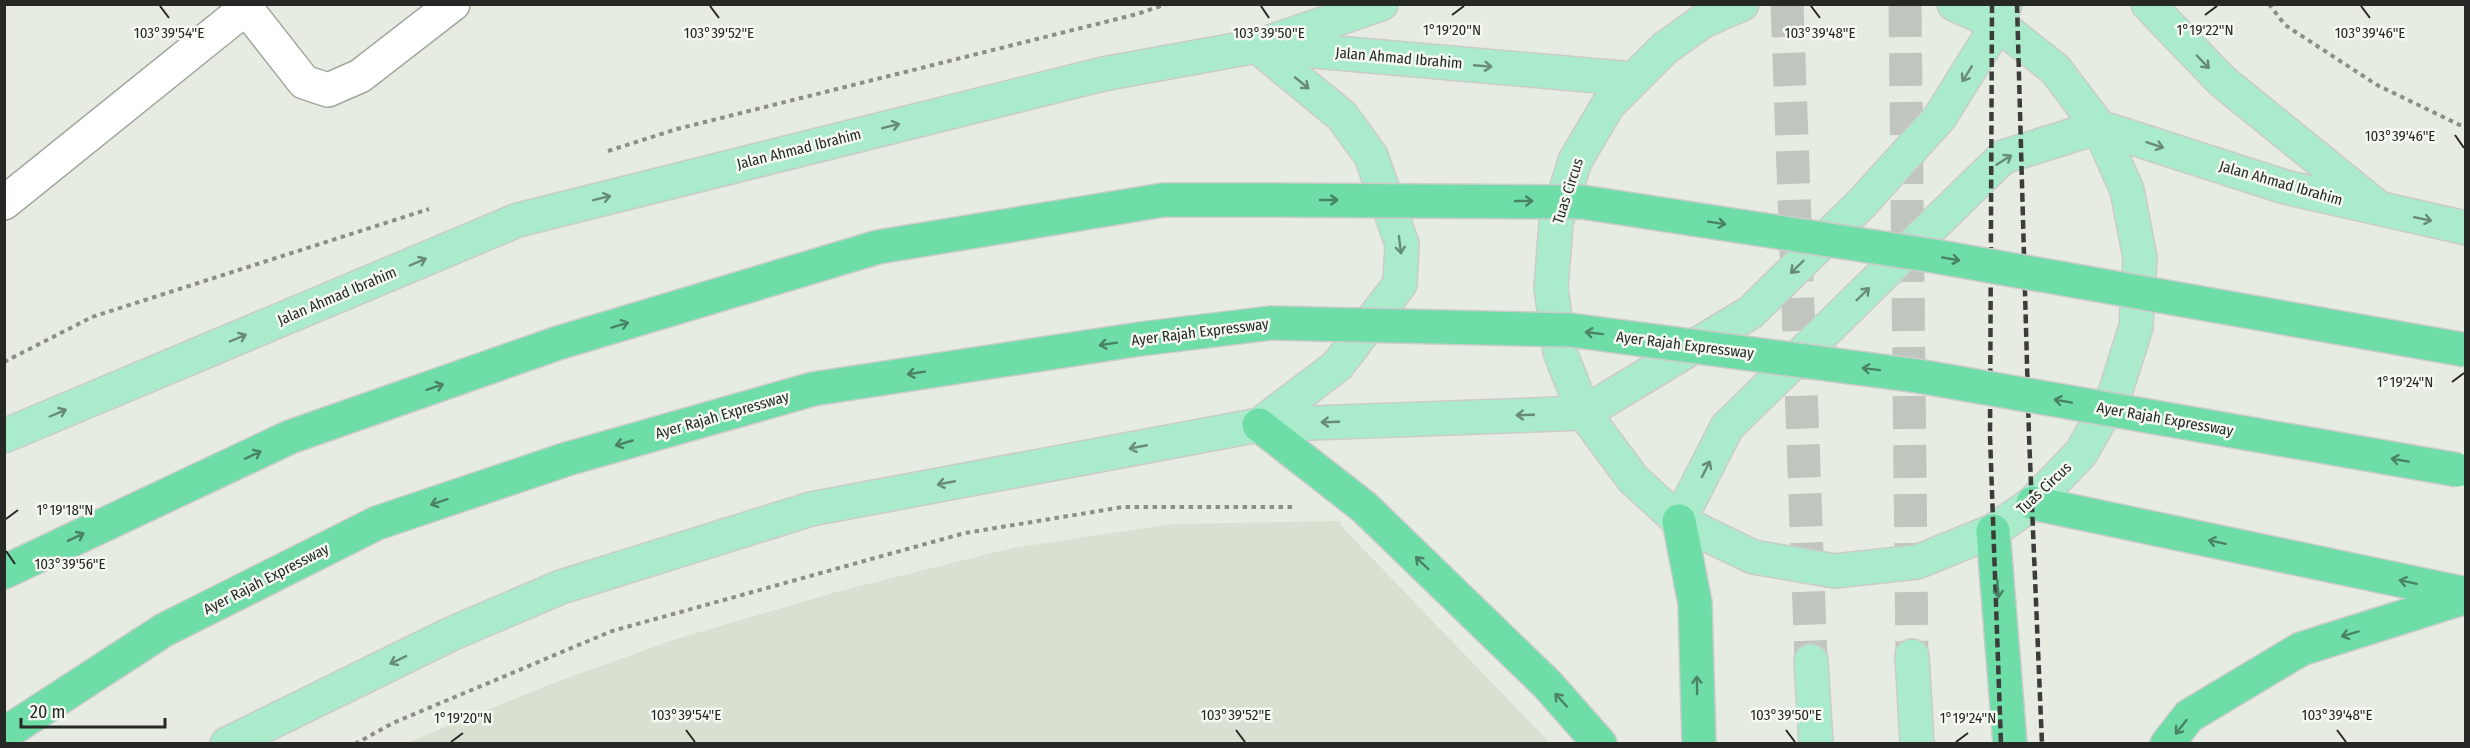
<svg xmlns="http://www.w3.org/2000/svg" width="2470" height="748" font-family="'Fira Sans Condensed',sans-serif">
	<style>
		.built { fill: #d7e0d1 }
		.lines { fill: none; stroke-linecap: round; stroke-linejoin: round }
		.major-tunnel { stroke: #c0c5bd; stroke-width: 33; stroke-dasharray: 33 16; stroke-linecap: butt }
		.minor-casing { stroke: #a1a69e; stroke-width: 36 }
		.major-casing { stroke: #cbcbcb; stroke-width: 36 }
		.highway-casing { stroke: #cbcbcb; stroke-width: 36 }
		.path { stroke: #8b8f89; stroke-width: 4; stroke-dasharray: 4.5 4.5; stroke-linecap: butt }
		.minor { stroke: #fff; stroke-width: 33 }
		.major { stroke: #a9ebcb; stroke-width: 33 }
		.highway { stroke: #6fdda8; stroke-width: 33 }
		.rail { stroke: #3b3d3a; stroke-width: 4.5; stroke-dasharray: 9 4.5; stroke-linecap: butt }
		.highway-bridge-casing { stroke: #cbcbcb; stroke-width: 36; stroke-linecap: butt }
		.highway-bridge { stroke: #6fdda8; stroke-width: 33 }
		.oneway { stroke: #688a78 }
		.oneway2 { stroke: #4a8266 }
		.ticks { fill: none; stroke: #262825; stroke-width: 2 }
		.labels { text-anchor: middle; stroke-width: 5; stroke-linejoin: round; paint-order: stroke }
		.street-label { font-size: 15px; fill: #262825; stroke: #f4f9f1 }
		.ticks-label { font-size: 15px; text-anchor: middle; fill: #262825; stroke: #f4f9f1; stroke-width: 5; stroke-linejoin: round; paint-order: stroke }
	</style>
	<rect width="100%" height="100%" fill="#e7ece3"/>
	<path class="built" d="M 1340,521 L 1340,525 L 1550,743 L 407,743 L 543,687 L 673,640 L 836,592 L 1012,548 L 1172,524 Z"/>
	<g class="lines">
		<path class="major-tunnel" d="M 1787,4 L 1811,661
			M 1905,4 L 1912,656"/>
		<g class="minor-casing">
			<path id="minor" d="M 4,203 L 246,8 L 304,82 L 328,90 L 360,76 L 453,4"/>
		</g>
		<g class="major-casing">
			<path id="major" d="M 1742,4 L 1703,21 L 1665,48 L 1608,105 L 1575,161 L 1556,223 L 1551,288 L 1560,352 L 1584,413 L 1633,479 L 1679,521 L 1753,557 L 1835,571 L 1917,562 L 1993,531 L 2033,503 L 2081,453 L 2115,393 L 2136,327 L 2140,258 L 2127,190 L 2099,127 L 2055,69 L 1998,24 L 1954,4
				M 2148,4 L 2222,81 L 2375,205
				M 1270,42 L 1381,4
				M 1257,46 L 1342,116 L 1371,156 L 1402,244 L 1400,284 L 1337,366 L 1259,425
				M 2099,127 L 2285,187 L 2466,228
				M 4,436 L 518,220 L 1103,74 L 1257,46 L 1633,79
				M 1679,521 L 1727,427 L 2003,157 L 2099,127
				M 1912,656 L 1917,744
				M 1811,661 L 1816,744
				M 227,744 L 451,634 L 561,587 L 811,509 L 1259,425 L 1584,413 L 1751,312 L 1862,203 L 1940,117 L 1998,24 L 2005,4"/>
		</g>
		<g class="highway-casing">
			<path id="highway" d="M 1259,425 L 1364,507 L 1547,684 L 1600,744
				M 2033,503 L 2466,594
				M 1679,521 L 1695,603 L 1699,744
				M 1993,531 L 2010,744
				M 4,572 L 290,437 L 558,343 L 878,247 L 1163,200 L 1270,200
				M 4,734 L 164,630 L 377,523 L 567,459 L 813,389 L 1140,339 L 1271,323
				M 2167,744 L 2189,716 L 2301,649 L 2466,597"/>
		</g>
		<path class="path" d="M 2269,4 L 2285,25 L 2377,85 L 2466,128
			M 608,151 L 677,129 L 1137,14 L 1167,4
			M 4,362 L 92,317 L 429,209
			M 355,744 L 393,723 L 612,631 L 965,533 L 1123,507 L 1294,507"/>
		<use href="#minor" class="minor"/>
		<use href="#major" class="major"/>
		<use href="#highway" class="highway"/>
		<path class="rail" d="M 1992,4 L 1990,436 L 2001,744
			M 2017,4 L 2029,436 L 2042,744"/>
		<g class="highway-bridge-casing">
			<path id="highway-bridge" d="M 1270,200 L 1582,202 L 1934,256 L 2466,350
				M 1271,323 L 1570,330 L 1918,376 L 2458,470"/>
		</g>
		<use href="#highway-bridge" class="highway-bridge"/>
	</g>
	<defs><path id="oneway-shaft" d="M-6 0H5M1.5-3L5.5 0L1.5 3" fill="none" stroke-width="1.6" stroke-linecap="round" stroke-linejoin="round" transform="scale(1.5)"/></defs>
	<g class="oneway">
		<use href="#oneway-shaft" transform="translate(2203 62) rotate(46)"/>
		<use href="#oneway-shaft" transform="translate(1483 66) rotate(5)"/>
		<use href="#oneway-shaft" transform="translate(1967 74) rotate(122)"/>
		<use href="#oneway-shaft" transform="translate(1302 83) rotate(39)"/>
		<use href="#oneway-shaft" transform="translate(891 126) rotate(-14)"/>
		<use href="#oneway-shaft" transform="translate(2155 145) rotate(18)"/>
		<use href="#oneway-shaft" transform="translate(2004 160) rotate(-32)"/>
		<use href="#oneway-shaft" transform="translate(602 198) rotate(-14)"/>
		<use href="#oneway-shaft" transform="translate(2423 219) rotate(12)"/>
		<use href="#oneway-shaft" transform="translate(1400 245) rotate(83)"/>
		<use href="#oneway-shaft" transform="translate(418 262) rotate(-23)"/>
		<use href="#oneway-shaft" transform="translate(1797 267) rotate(136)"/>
		<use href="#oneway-shaft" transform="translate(1863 294) rotate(-44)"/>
		<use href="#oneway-shaft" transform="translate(238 338) rotate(-23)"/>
		<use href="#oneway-shaft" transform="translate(58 413) rotate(-23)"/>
		<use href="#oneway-shaft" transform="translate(1525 415) rotate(178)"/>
		<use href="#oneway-shaft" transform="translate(1330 422) rotate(178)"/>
		<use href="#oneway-shaft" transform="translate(1138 447) rotate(169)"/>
		<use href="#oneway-shaft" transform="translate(1706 469) rotate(-63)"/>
		<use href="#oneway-shaft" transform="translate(946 483) rotate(169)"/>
		<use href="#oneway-shaft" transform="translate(398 660) rotate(154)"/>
	</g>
	<g class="oneway2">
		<use href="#oneway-shaft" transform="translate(1329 200)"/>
		<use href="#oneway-shaft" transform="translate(1524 201)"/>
		<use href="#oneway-shaft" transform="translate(1717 223) rotate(9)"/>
		<use href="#oneway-shaft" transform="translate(1951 259) rotate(10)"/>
		<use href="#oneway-shaft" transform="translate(620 325) rotate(-17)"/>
		<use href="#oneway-shaft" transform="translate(1594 333) rotate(-173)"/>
		<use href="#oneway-shaft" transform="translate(1108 344) rotate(171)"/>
		<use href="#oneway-shaft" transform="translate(1871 369) rotate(-173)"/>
		<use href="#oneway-shaft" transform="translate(916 373) rotate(171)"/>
		<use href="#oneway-shaft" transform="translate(435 387) rotate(-19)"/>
		<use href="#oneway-shaft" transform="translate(2063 401) rotate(-170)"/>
		<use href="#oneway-shaft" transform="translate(624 443) rotate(164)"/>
		<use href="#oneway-shaft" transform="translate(253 455) rotate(-25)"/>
		<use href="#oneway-shaft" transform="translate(2400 460) rotate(-170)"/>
		<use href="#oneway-shaft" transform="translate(439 502) rotate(161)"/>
		<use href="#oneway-shaft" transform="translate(76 537) rotate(-25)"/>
		<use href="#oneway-shaft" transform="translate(2217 542) rotate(-168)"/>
		<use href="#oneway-shaft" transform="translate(1422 563) rotate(-136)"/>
		<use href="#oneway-shaft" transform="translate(2408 582) rotate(-168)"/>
		<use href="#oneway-shaft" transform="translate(1998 589) rotate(85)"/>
		<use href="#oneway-shaft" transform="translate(2350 634) rotate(163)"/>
		<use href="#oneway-shaft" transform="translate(1697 685) rotate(-91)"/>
		<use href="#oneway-shaft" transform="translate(1561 700) rotate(-132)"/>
		<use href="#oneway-shaft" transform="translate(2181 727) rotate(128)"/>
	</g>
	<path class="ticks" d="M 160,6 L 169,18M 710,6 L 719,18M 1261,6 L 1269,18M 1811,6 L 1820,18M 2361,6 L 2370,18M 1452,15 L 1464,6M 2205,15 L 2217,6M 2455,135 L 2464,148M 2452,382 L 2464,373M 6,519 L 18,510M 6,551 L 15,564M 686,730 L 695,742M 1236,730 L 1245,742M 1786,730 L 1795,742M 2337,730 L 2346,742M 451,742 L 463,733M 1956,742 L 1968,733"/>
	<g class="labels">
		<g class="street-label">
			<text transform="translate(1399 58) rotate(5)" y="5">Jalan Ahmad Ibrahim</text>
			<text transform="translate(799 149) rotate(-14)" y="5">Jalan Ahmad Ibrahim</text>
			<text transform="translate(2281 183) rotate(16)" y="5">Jalan Ahmad Ibrahim</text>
			<text transform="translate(1568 191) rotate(-72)" y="5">Tuas Circus</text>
			<text transform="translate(337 296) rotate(-23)" y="5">Jalan Ahmad Ibrahim</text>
			<text transform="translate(1200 332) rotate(-7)" y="5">Ayer Rajah Expressway</text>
			<text transform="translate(1685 345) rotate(7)" y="5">Ayer Rajah Expressway</text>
			<text transform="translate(722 415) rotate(-16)" y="5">Ayer Rajah Expressway</text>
			<text transform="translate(2165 419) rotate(10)" y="5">Ayer Rajah Expressway</text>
			<text transform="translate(2044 488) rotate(-43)" y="5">Tuas Circus</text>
			<text transform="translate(266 579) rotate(-27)" y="5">Ayer Rajah Expressway</text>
		</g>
	</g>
	<g class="ticks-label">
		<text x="1452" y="35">1°19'20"N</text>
		<text x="2205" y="35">1°19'22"N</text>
		<text x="2370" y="38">103°39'46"E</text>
		<text x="169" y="38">103°39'54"E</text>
		<text x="719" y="38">103°39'52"E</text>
		<text x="1269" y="38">103°39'50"E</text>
		<text x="1820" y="38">103°39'48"E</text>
		<text x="2400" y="141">103°39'46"E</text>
		<text x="2405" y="387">1°19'24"N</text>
		<text x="65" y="515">1°19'18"N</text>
		<text x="70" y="569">103°39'56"E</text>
		<text x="686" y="720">103°39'54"E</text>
		<text x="1236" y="720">103°39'52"E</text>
		<text x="1786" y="720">103°39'50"E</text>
		<text x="2337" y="720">103°39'48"E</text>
		<text x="463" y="723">1°19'20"N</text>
		<text x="1968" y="723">1°19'24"N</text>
	</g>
	<rect width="2470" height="748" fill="none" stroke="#262825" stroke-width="12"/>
	<path d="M21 718v9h144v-9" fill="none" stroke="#262825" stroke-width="3"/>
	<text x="30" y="718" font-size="18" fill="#262825" stroke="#f4f9f1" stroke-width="4.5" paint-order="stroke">20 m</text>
</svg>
